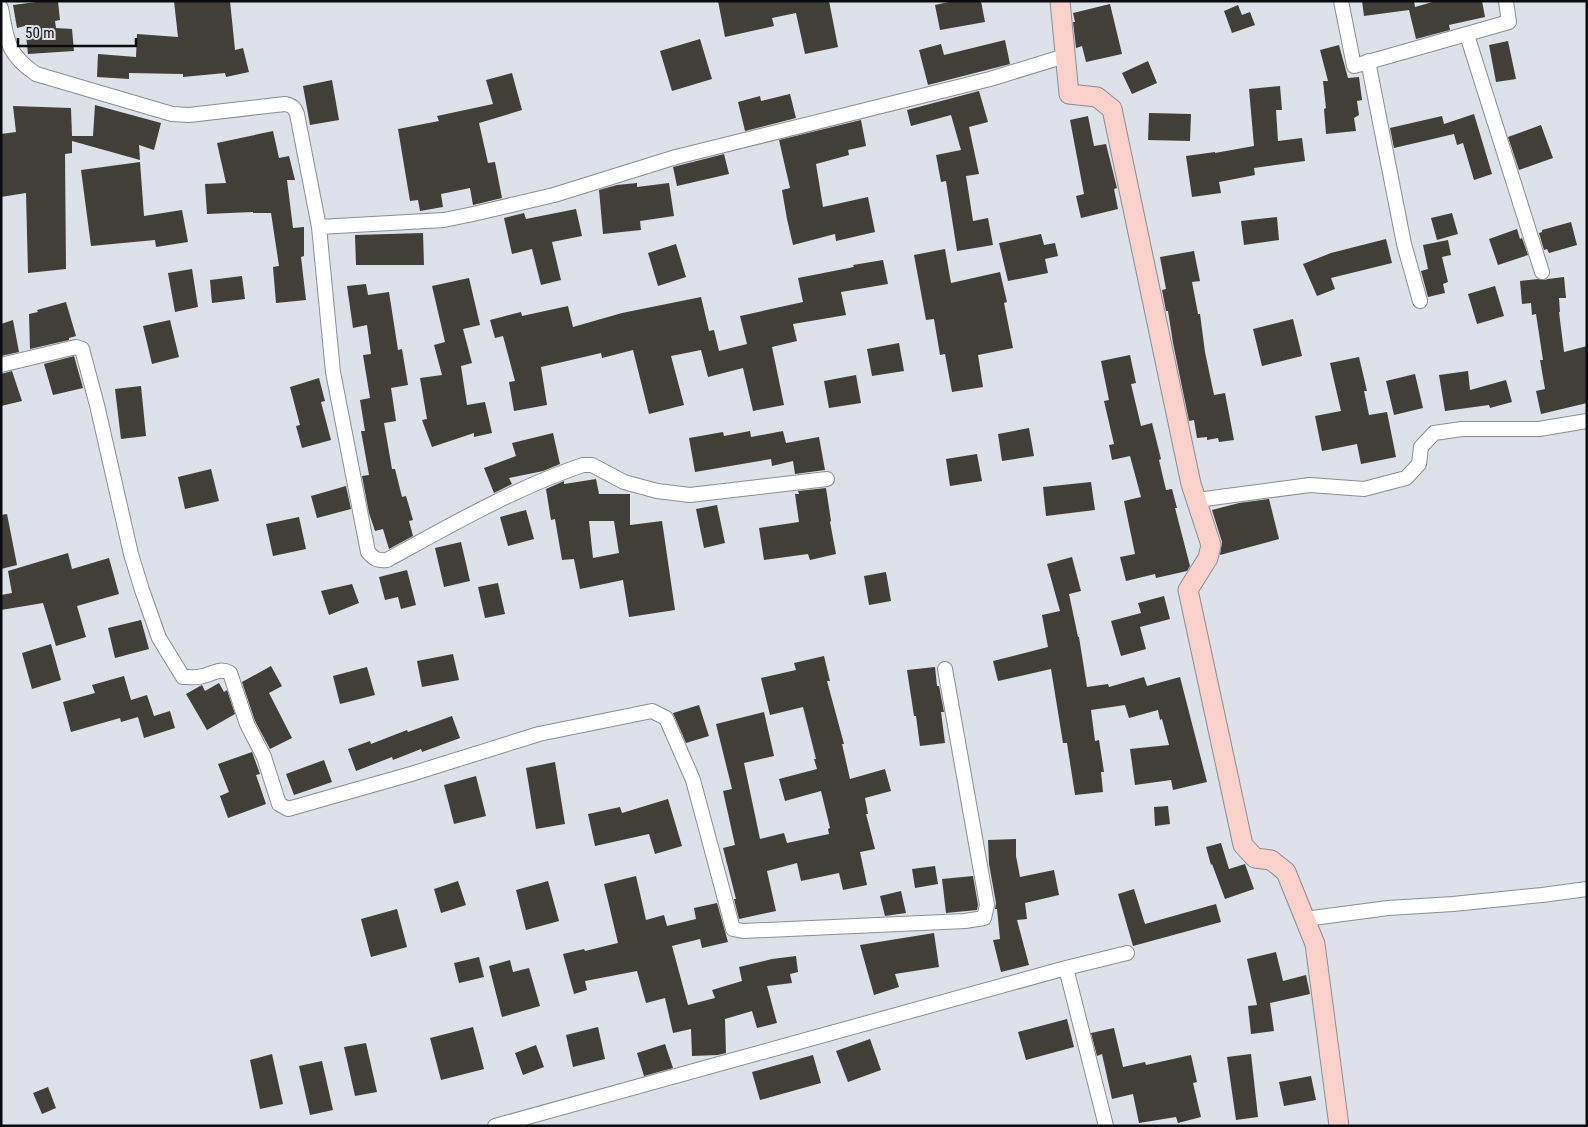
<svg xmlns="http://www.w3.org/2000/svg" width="1588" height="1127" font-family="'Roboto Condensed',sans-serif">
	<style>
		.building { fill: #423e38; fill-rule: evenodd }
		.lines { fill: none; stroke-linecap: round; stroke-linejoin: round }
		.street-casing { stroke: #898d95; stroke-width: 16 }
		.secondary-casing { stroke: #898d95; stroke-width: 21 }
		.street { stroke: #fff; stroke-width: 14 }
		.secondary { stroke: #fad1ca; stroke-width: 19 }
	</style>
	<rect width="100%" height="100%" fill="#dde1e9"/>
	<path class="building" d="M 44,1 L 58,1 L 60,20 L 55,21 L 56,28 L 72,29 L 74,51 L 28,54 L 25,26 L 17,28 L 13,5 Z
		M 174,1 L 230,1 L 235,50 L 243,48 L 249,72 L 226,77 L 225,73 L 183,77 L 183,74 L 129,73 L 129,79 L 97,77 L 98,54 L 136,57 L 137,34 L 178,37 Z
		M 718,1 L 829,1 L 838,47 L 805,54 L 796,13 L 772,18 L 774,26 L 725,37 Z
		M 953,1 L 981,1 L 985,22 L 940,30 L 935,5 Z
		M 1362,1 L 1414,1 L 1415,7 L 1436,1 L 1482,1 L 1485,17 L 1449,25 L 1450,30 L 1416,39 L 1409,10 L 1364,16 Z
		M 1110,4 L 1122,54 L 1086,62 L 1082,46 L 1076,48 L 1073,22 L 1075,22 L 1073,13 Z
		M 1238,5 L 1242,15 L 1250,12 L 1255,25 L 1232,33 L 1224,11 Z
		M 700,39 L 712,79 L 672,91 L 660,51 Z
		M 1005,40 L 1010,64 L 928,85 L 919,50 L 941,44 L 944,55 Z
		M 1508,41 L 1516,79 L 1496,82 L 1489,45 Z
		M 1339,45 L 1348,78 L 1359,77 L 1362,100 L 1357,101 L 1359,115 L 1354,118 L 1356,131 L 1326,134 L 1324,109 L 1326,108 L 1323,81 L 1328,81 L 1320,50 Z
		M 1148,61 L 1157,83 L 1132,94 L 1122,73 Z
		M 512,73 L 522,110 L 479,123 L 488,163 L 495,162 L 502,198 L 473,205 L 470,188 L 441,194 L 443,207 L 420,211 L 418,200 L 410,201 L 398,129 L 439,121 L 437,116 L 493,104 L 486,80 Z
		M 332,80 L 339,120 L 310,125 L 303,86 Z
		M 1280,86 L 1282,110 L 1276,110 L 1278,141 L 1302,138 L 1305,161 L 1254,168 L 1255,175 L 1219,182 L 1221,193 L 1192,197 L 1186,156 L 1215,152 L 1215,153 L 1254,146 L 1249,89 Z
		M 979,91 L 988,122 L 969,127 L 979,174 L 966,176 L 973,221 L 988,218 L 993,245 L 957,251 L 946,181 L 941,182 L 936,155 L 961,150 L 951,115 L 911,126 L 907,110 Z
		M 790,94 L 796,118 L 745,131 L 738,102 L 760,96 L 761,101 Z
		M 95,105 L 161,123 L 154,150 L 139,145 L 140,160 L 72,141 L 72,153 L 65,154 L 66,269 L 28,273 L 26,193 L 1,197 L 1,134 L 16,132 L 13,106 L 71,108 L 72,136 L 93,136 Z
		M 1149,113 L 1191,114 L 1190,141 L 1148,140 Z
		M 1474,114 L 1492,174 L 1474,180 L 1463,143 L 1457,145 L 1454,134 L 1394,148 L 1390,128 L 1442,116 L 1444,124 Z
		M 1088,116 L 1094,146 L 1106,144 L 1117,188 L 1114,189 L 1118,209 L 1081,218 L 1076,196 L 1084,194 L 1070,120 Z
		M 861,120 L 866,146 L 848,150 L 849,155 L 816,164 L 823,207 L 868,197 L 875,232 L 836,241 L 835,234 L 793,245 L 787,219 L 782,190 L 790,188 L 779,140 Z
		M 1541,125 L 1553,158 L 1519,170 L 1508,137 Z
		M 273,131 L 279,158 L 289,156 L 295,180 L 287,180 L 293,228 L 304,227 L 304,256 L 301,257 L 306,300 L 276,303 L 273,267 L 279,266 L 271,213 L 253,213 L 253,212 L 207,214 L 205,184 L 226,183 L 217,143 Z
		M 724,154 L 729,174 L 677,186 L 673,167 Z
		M 140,162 L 144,216 L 182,210 L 188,242 L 156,247 L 155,240 L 91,246 L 81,170 Z
		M 637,183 L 637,187 L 669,183 L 674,216 L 640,221 L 641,230 L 603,234 L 599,190 L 617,185 Z
		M 576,209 L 582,236 L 552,242 L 561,280 L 541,285 L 532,249 L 512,254 L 504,218 L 524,213 L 526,219 Z
		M 1452,213 L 1458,234 L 1437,240 L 1431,218 Z
		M 1277,217 L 1279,240 L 1244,245 L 1241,221 Z
		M 1571,222 L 1577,245 L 1549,253 L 1547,249 L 1544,250 L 1539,233 L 1542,232 L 1542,230 Z
		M 1517,229 L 1520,239 L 1522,238 L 1528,255 L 1498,265 L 1489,239 Z
		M 423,233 L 424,265 L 356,265 L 355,235 Z
		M 1041,234 L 1044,245 L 1055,243 L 1058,256 L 1045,259 L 1048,273 L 1008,281 L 999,243 Z
		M 1386,239 L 1392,263 L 1331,278 L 1335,289 L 1317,296 L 1303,264 L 1331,253 Z
		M 1448,240 L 1451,255 L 1442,257 L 1448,282 L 1443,284 L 1445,293 L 1428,297 L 1421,271 L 1428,269 L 1423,245 Z
		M 676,244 L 686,277 L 658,286 L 648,253 Z
		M 945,249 L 951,283 L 1000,272 L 1007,302 L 1004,303 L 1013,348 L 978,355 L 983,387 L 952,392 L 945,354 L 940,355 L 934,319 L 926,320 L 914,255 Z
		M 1194,251 L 1200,281 L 1192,282 L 1198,314 L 1200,314 L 1205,352 L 1214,395 L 1225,393 L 1234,440 L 1219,442 L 1218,438 L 1207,440 L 1207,437 L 1197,438 L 1194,420 L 1189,421 L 1173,343 L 1168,311 L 1166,311 L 1162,290 L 1166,289 L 1160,257 Z
		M 883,260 L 888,284 L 841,292 L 846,315 L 793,324 L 797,341 L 772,347 L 784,405 L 753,411 L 743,368 L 708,377 L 701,350 L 671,356 L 684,405 L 649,414 L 633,350 L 602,358 L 601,353 L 541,367 L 547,405 L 514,411 L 509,382 L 515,381 L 503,336 L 495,338 L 490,320 L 521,312 L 522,316 L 568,306 L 573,327 L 622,313 L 701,297 L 709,331 L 714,330 L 719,351 L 747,344 L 740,316 L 803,302 L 798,278 L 854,267 L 853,265 Z
		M 192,269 L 198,307 L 175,312 L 168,273 Z
		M 242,276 L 245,299 L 212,303 L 210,280 Z
		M 1564,277 L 1566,298 L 1559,298 L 1560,312 L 1559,312 L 1564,352 L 1587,346 L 1587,403 L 1541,414 L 1536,391 L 1545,389 L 1540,360 L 1543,360 L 1536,314 L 1532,315 L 1531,303 L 1522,304 L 1520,281 L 1538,279 L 1544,280 L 1548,279 Z
		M 469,278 L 480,325 L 463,329 L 472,363 L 461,366 L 467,405 L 485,402 L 492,433 L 474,437 L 474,433 L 432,447 L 422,420 L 427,419 L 420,378 L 442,375 L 434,345 L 445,342 L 432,286 Z
		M 366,284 L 368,295 L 389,292 L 398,350 L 402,349 L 408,385 L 391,388 L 396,421 L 384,423 L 392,469 L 395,469 L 402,497 L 406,496 L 413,520 L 409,521 L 413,536 L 389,549 L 383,529 L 375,531 L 369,513 L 362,476 L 369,475 L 361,431 L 365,431 L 360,400 L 370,398 L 363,355 L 371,354 L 367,325 L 353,328 L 347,286 Z
		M 1495,286 L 1504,316 L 1477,324 L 1468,294 Z
		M 66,302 L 76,336 L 69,338 L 69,340 L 30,349 L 29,314 L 38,312 L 37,310 Z
		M 1293,319 L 1302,356 L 1262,366 L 1253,329 Z
		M 13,320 L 19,352 L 1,356 L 1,324 Z
		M 170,320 L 179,357 L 152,364 L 143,326 Z
		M 899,343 L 904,371 L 872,376 L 867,349 Z
		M 1130,355 L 1136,383 L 1131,384 L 1141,426 L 1152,423 L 1161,459 L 1159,460 L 1166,490 L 1172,489 L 1177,508 L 1175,508 L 1190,566 L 1187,571 L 1156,578 L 1155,574 L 1126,581 L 1120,557 L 1135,554 L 1124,501 L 1141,497 L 1130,456 L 1112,460 L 1109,445 L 1114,444 L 1104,401 L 1109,400 L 1101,361 Z
		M 74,356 L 83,388 L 53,395 L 44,364 Z
		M 1359,357 L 1367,391 L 1364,391 L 1369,415 L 1387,412 L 1396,457 L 1361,464 L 1357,444 L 1322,451 L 1315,416 L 1341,411 L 1330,363 Z
		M 12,371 L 22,401 L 1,406 L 1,374 Z
		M 1468,371 L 1470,390 L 1506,380 L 1512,402 L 1490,408 L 1489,405 L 1445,411 L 1439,375 Z
		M 1415,374 L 1423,408 L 1394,415 L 1386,381 Z
		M 856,375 L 861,403 L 829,408 L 824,381 Z
		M 319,378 L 325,401 L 321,402 L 331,440 L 302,448 L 296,426 L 300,425 L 290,387 Z
		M 141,386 L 146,436 L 121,439 L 115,389 Z
		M 1029,428 L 1034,456 L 1002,461 L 998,434 Z
		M 750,431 L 751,437 L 783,431 L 786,443 L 819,437 L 825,470 L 795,474 L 793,461 L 772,466 L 771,459 L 695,472 L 689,438 L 723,432 L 724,436 Z
		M 553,433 L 560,464 L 543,471 L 509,478 L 512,484 L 494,493 L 484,468 L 516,456 L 512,443 Z
		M 977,454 L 982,481 L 950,486 L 946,459 Z
		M 211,469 L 219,501 L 185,509 L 178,477 Z
		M 596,479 L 599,494 L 630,494 L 630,525 L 662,521 L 675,610 L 629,617 L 623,580 L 580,589 L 574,559 L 562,560 L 555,519 L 551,520 L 546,489 L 564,481 L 564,484 ZM 589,521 L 614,521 L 619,553 L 593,558 Z
		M 1091,482 L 1095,510 L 1046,516 L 1043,487 Z
		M 346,486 L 351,509 L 317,518 L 311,496 Z
		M 826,488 L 831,521 L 830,522 L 836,554 L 810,560 L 808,554 L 764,560 L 759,528 L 799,522 L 795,494 L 799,494 L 798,491 Z
		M 1269,499 L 1279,539 L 1220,555 L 1222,542 L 1212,510 L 1239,503 Z
		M 717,505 L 725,543 L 704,548 L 696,509 Z
		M 526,510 L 534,539 L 508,546 L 500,517 Z
		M 7,514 L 17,565 L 1,569 L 1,515 Z
		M 299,517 L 306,549 L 273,556 L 266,524 Z
		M 461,542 L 470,581 L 444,587 L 435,548 Z
		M 68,553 L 72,569 L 109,558 L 119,594 L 77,606 L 86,637 L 56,646 L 43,603 L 1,610 L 1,595 L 12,593 L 8,571 Z
		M 1072,557 L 1081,591 L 1069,594 L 1078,637 L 1079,637 L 1087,687 L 1108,684 L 1109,687 L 1144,677 L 1147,686 L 1180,677 L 1207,782 L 1173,790 L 1171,780 L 1135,785 L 1130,749 L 1169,745 L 1162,719 L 1160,720 L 1158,710 L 1129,718 L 1125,705 L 1091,710 L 1095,741 L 1099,740 L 1104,772 L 1101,772 L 1103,792 L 1075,795 L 1067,743 L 1063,743 L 1051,669 L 998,681 L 993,661 L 1048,647 L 1042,615 L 1060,611 L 1047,564 Z
		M 407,570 L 416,605 L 401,609 L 398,597 L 385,600 L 379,577 Z
		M 886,572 L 891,601 L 869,605 L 864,576 Z
		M 498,583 L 505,614 L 485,618 L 478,587 Z
		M 352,584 L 359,603 L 329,615 L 321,591 Z
		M 1164,596 L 1170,619 L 1140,627 L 1146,649 L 1121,656 L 1111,621 L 1141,613 L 1138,603 Z
		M 141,620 L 149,649 L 115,658 L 108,628 Z
		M 51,644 L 61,680 L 32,689 L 22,653 Z
		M 453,654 L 459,680 L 422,687 L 417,661 Z
		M 824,656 L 830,681 L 827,681 L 844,744 L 842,744 L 850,779 L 885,769 L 891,791 L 865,798 L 868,814 L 866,814 L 875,849 L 860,852 L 867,885 L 843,890 L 839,873 L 801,881 L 797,863 L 767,871 L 776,911 L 739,919 L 734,899 L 736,899 L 723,848 L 735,845 L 723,791 L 732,789 L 716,724 L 764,712 L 774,756 L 744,763 L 760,839 L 784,833 L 787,843 L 829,834 L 828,829 L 830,828 L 821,791 L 785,801 L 779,779 L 817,769 L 814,759 L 816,759 L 803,707 L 770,715 L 761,678 L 796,670 L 794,663 Z
		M 271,666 L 282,686 L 269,693 L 292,738 L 270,749 L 255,721 L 242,682 Z
		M 367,667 L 375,695 L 340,704 L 333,676 Z
		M 935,667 L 937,686 L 939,686 L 944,712 L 941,712 L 945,743 L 920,746 L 916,716 L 914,716 L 907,670 Z
		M 124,676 L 131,700 L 147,695 L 154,716 L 170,711 L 175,728 L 144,738 L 138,717 L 121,722 L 120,718 L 71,732 L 63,702 L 95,693 L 92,685 Z
		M 219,683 L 224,692 L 227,690 L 235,714 L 207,730 L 186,694 L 200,686 L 202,685 L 205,691 Z
		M 699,705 L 709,736 L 686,743 L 673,713 Z
		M 452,716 L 460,738 L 422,752 L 421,749 L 393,760 L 392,757 L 356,771 L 348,749 L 370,741 L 371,744 L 407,730 L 408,732 Z
		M 252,752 L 260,774 L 256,775 L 266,804 L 228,818 L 220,796 L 229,792 L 218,764 Z
		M 324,760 L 332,782 L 294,795 L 286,774 Z
		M 555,762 L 565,824 L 536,829 L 526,768 Z
		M 476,776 L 486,816 L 454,824 L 444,785 Z
		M 668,799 L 682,846 L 655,854 L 649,834 L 595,846 L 588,814 L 620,807 L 622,813 Z
		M 1168,806 L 1170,824 L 1155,826 L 1154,807 Z
		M 1016,839 L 1016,856 L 1020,877 L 1054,870 L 1059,895 L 1025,903 L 1027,919 L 1017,920 L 1029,965 L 1001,972 L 993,940 L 1000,939 L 997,909 L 995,909 L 996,903 L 989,864 L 988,840 Z
		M 1221,843 L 1229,869 L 1245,864 L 1254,889 L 1225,899 L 1212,864 L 1211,865 L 1206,847 Z
		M 935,866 L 938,884 L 915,888 L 912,869 Z
		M 636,876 L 646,920 L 664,915 L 667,926 L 696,919 L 694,908 L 717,903 L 728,942 L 702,948 L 700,939 L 672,946 L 688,1005 L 715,998 L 712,990 L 742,981 L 739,967 L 772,959 L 796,956 L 798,972 L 790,974 L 792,983 L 767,986 L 777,1023 L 757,1028 L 752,1011 L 725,1019 L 726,1053 L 718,1055 L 692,1056 L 691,1029 L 673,1033 L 665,998 L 646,1003 L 637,971 L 585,981 L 587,990 L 574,994 L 563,954 L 584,949 L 585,951 L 618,943 L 604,884 Z
		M 973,876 L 978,905 L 977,910 L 946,913 L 942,879 Z
		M 458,881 L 466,905 L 441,913 L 434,889 Z
		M 548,881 L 559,921 L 526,930 L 516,890 Z
		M 1134,889 L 1145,924 L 1216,904 L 1221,922 L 1133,946 L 1118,894 Z
		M 901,891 L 906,913 L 885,916 L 880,896 Z
		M 397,909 L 407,947 L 371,957 L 361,919 Z
		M 934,933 L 939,967 L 895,974 L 899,987 L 874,995 L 860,945 Z
		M 1276,952 L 1283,981 L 1306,975 L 1310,994 L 1270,1003 L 1274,1031 L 1251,1034 L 1248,1006 L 1257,1005 L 1247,959 Z
		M 479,957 L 484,977 L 459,983 L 454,963 Z
		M 510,960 L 513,972 L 529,968 L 540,1006 L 502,1017 L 489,966 Z
		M 1067,1019 L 1074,1047 L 1026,1060 L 1018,1032 Z
		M 473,1027 L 484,1069 L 441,1080 L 430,1038 Z
		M 598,1027 L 605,1059 L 573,1067 L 566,1035 Z
		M 1114,1028 L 1123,1067 L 1145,1062 L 1146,1065 L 1191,1055 L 1197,1082 L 1193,1083 L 1201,1117 L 1178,1123 L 1176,1117 L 1139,1123 L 1133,1094 L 1112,1099 L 1102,1054 L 1097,1056 L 1091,1033 Z
		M 870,1039 L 881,1070 L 848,1082 L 836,1051 Z
		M 366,1043 L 377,1092 L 355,1096 L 344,1047 Z
		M 665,1044 L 673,1068 L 644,1076 L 637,1053 Z
		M 536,1045 L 544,1067 L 523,1075 L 515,1053 Z
		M 272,1054 L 283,1104 L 260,1109 L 250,1060 Z
		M 1251,1054 L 1258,1117 L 1236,1120 L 1227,1057 Z
		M 813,1055 L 821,1083 L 760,1100 L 752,1072 Z
		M 322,1061 L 333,1110 L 310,1115 L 299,1066 Z
		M 1311,1076 L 1316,1100 L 1284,1106 L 1279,1082 Z
		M 48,1087 L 56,1108 L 42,1114 L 33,1093 Z"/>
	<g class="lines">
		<g class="street-casing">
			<path id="street" d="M 1341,1 L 1354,66 L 1509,22 L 1506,1
				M 1,8 C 7,41 7,54 36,74 L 172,114 L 189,115 L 285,104 C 292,105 295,108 297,114 L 319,227 L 333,372 L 368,552 C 374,559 378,561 387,560 C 449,526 515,488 583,465 L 592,465 L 624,482 L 657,491 L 690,495 L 827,479
				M 1467,35 L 1542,272
				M 1368,61 L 1404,244 L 1420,301
				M 319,227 L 444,220 L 473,214 L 554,195 L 676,157 L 990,79 L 1065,56
				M 1,365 L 76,347 L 82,349 L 97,405 L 131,554 L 142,590 L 159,638 L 183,677 C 189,677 197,678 203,676 C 213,674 220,667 230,673 L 247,724 L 264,757 L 279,804 L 288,809 L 411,774 L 539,734 L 652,711 L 666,718 L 693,780 L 733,929 L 743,931 L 965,921 L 984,918 L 987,905 L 945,669
				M 1197,500 L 1310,485 L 1364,489 L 1406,478 L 1419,464 L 1421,447 L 1434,433 L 1462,429 L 1539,429 L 1587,421
				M 1305,919 L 1388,908 L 1453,904 L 1542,895 L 1587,889
				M 1066,968 L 1106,1126
				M 495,1126 L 1066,968 L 1127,953"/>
		</g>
		<g class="secondary-casing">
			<path id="secondary" d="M 1060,1 L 1069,94 L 1097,97 L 1112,109 L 1191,484 L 1211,545 L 1208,558 L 1188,590 L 1243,845 L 1255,858 L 1271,860 L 1286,872 L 1315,944 L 1339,1126"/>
		</g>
		<use href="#street" class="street"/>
		<use href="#secondary" class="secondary"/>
	</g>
	<rect width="1588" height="1127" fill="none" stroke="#0a0b0e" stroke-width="5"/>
	<path d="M18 38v8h118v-8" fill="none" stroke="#0a0b0e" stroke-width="2.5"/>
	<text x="25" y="38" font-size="15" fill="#0a0b0e" stroke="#dde1e9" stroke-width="4" paint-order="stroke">50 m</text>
</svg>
